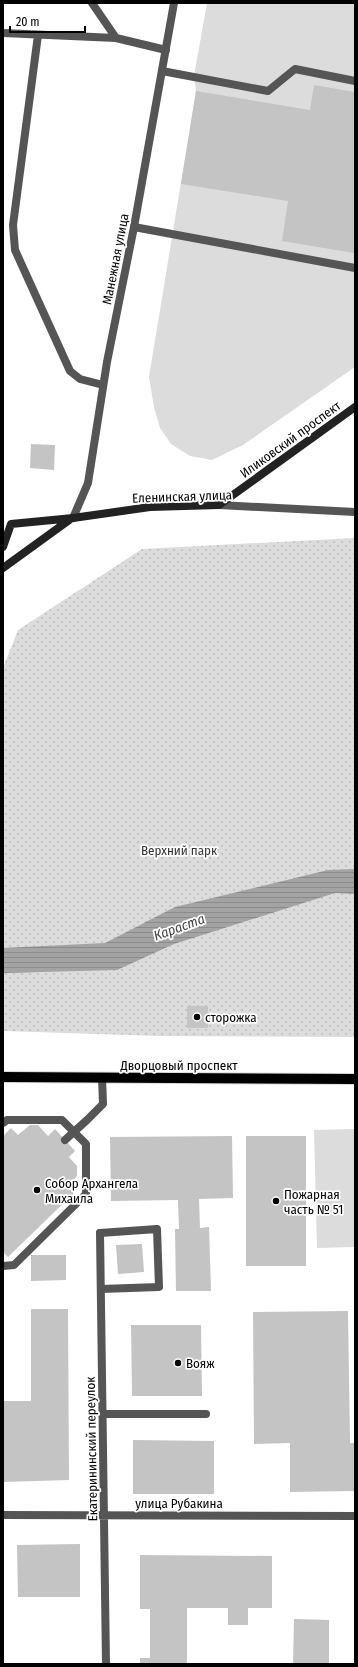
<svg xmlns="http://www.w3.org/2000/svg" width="358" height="1667" font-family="'Fira Sans Condensed',sans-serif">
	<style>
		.grass { fill: #dcdcdc }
		.park { fill: url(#park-dots) }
		.water { fill: url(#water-rules) }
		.building { fill: #c4c4c4 }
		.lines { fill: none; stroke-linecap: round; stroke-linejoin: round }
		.primary-casing { stroke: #dbdbdb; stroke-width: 12 }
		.service { stroke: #555; stroke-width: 8 }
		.minor { stroke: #555; stroke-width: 8 }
		.secondary { stroke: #222; stroke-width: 8 }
		.primary { stroke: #000; stroke-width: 10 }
		.poi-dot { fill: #000; stroke: #fff; stroke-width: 1.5 }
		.labels { text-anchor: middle; stroke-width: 3.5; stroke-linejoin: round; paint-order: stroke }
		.street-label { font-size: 13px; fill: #000; stroke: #fff }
		.park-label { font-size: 13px; fill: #333; stroke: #fff }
		.poi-label { font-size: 13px; fill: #000; stroke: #fff; text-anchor: start }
		.water-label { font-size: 14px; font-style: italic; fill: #444; stroke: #fff }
	</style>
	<defs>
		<pattern id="park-dots" width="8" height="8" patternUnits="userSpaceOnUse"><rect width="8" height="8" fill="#dcdcdc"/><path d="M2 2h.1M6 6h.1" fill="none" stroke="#bbb" stroke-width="1.8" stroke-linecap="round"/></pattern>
		<pattern id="water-rules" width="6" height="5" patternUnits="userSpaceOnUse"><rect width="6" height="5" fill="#a3a3a3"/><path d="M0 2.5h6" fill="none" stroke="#8b8b8b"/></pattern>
	</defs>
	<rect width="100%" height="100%" fill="#fff"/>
	<path class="grass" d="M 207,3 L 355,3 L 355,367 L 243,445 L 212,460 L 190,456 L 171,444 L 160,428 L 154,407 L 149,377 L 196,91 L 194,76 Z
		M 355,1129 L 355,1247 L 317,1248 L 314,1130 Z"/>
	<path class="park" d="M 355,538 L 355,1037 L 160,1036 L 3,1031 L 3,668 L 18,630 L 142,549 Z"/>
	<path class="water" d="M 355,869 L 355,894 L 335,893 L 174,944 L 117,970 L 3,973 L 3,948 L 105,943 L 175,907 L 328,870 Z"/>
	<path class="building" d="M 314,85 L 355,92 L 354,253 L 282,241 L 288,201 L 181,184 L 196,91 L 310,110 Z
		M 31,444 L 55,445 L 54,470 L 30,468 Z
		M 187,1006 L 208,1006 L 208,1028 L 187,1028 Z
		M 30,1125 L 38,1125 L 48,1136 L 55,1129 L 75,1151 L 69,1157 L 77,1166 L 77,1176 L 67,1187 L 74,1193 L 8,1257 L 3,1252 L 3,1136 L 11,1128 L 18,1135 Z
		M 232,1136 L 233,1198 L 199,1199 L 200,1228 L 209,1227 L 211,1291 L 176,1291 L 175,1229 L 179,1229 L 178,1200 L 111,1201 L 110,1137 Z
		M 246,1136 L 306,1136 L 306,1266 L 246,1266 Z
		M 142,1244 L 144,1272 L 118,1274 L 116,1245 Z
		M 31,1255 L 66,1255 L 66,1280 L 31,1281 Z
		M 31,1309 L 68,1309 L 69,1480 L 3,1482 L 3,1401 L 31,1401 Z
		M 348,1311 L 350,1443 L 355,1443 L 355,1491 L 290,1492 L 290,1443 L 254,1444 L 253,1312 Z
		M 131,1325 L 201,1325 L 202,1396 L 132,1396 Z
		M 133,1440 L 214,1441 L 214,1494 L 133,1494 Z
		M 80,1544 L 80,1597 L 18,1597 L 17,1545 Z
		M 140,1555 L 272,1556 L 272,1608 L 248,1608 L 248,1625 L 228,1625 L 228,1608 L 187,1608 L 187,1664 L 140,1664 L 140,1658 L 150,1658 L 150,1609 L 140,1609 Z
		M 294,1619 L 329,1620 L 329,1664 L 293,1664 Z"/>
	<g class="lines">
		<g class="primary-casing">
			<path id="primary" d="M 3,1077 L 355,1079"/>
		</g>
		<path class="service" d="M 92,3 L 116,38
			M 3,33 L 116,38 L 166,50
			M 38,35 L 13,225 L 15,250 L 70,371 L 80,379 L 103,385
			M 162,71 L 268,91 L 295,69 L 355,81
			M 134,227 L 355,268
			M 3,1123 L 7,1120 L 62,1120 L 86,1144 L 86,1194 L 14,1265 L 3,1266
			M 65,1140 L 87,1120 L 103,1104 L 102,1077
			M 100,1233 L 157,1229 L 159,1287 L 101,1289
			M 102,1414 L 206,1414"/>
		<path class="minor" d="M 219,505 L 355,512
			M 73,518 L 88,483 L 107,362 L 134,227 L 174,3
			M 100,1233 L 106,1664
			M 3,1515 L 355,1516"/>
		<path class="secondary" d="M 3,547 L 11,524 L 73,518 L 150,507 L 219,505 L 355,407
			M 3,568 L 72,518"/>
		<use href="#primary" class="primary"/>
	</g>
	<g class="poi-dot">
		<circle cx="197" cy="1017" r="4"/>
		<circle cx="37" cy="1190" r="4"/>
		<circle cx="276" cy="1201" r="4"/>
		<circle cx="178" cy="1363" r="4"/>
	</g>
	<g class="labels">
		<g class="street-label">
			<text transform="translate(115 259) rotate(-79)" y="5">Манежная улица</text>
			<text transform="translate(290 439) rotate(-36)" y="5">Иликовский проспект</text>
			<text transform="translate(182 496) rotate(-2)" y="5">Еленинская улица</text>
			<text x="179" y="1070">Дворцовый проспект</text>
			<text transform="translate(91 1449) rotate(-91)" y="5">Екатерининский переулок</text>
			<text x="179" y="1508">улица Рубакина</text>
		</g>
		<g class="park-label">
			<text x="179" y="855">Верхний парк</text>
		</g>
		<g class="poi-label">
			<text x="205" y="1022">сторожка</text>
			<text x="45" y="1188">Собор Архангела<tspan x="45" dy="15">Михаила</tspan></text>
			<text x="284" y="1199">Пожарная<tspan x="284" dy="15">часть № 51</tspan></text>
			<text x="186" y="1368">Вояж</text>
		</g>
		<g class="water-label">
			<text transform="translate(179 927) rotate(-20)" y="5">Караста</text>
		</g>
	</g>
	<rect width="358" height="1667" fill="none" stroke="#000000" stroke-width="8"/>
	<path d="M10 26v6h75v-6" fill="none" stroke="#000000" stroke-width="2"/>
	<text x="16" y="26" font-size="12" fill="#000000" stroke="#ffffff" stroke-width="3" paint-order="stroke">20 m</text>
</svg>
